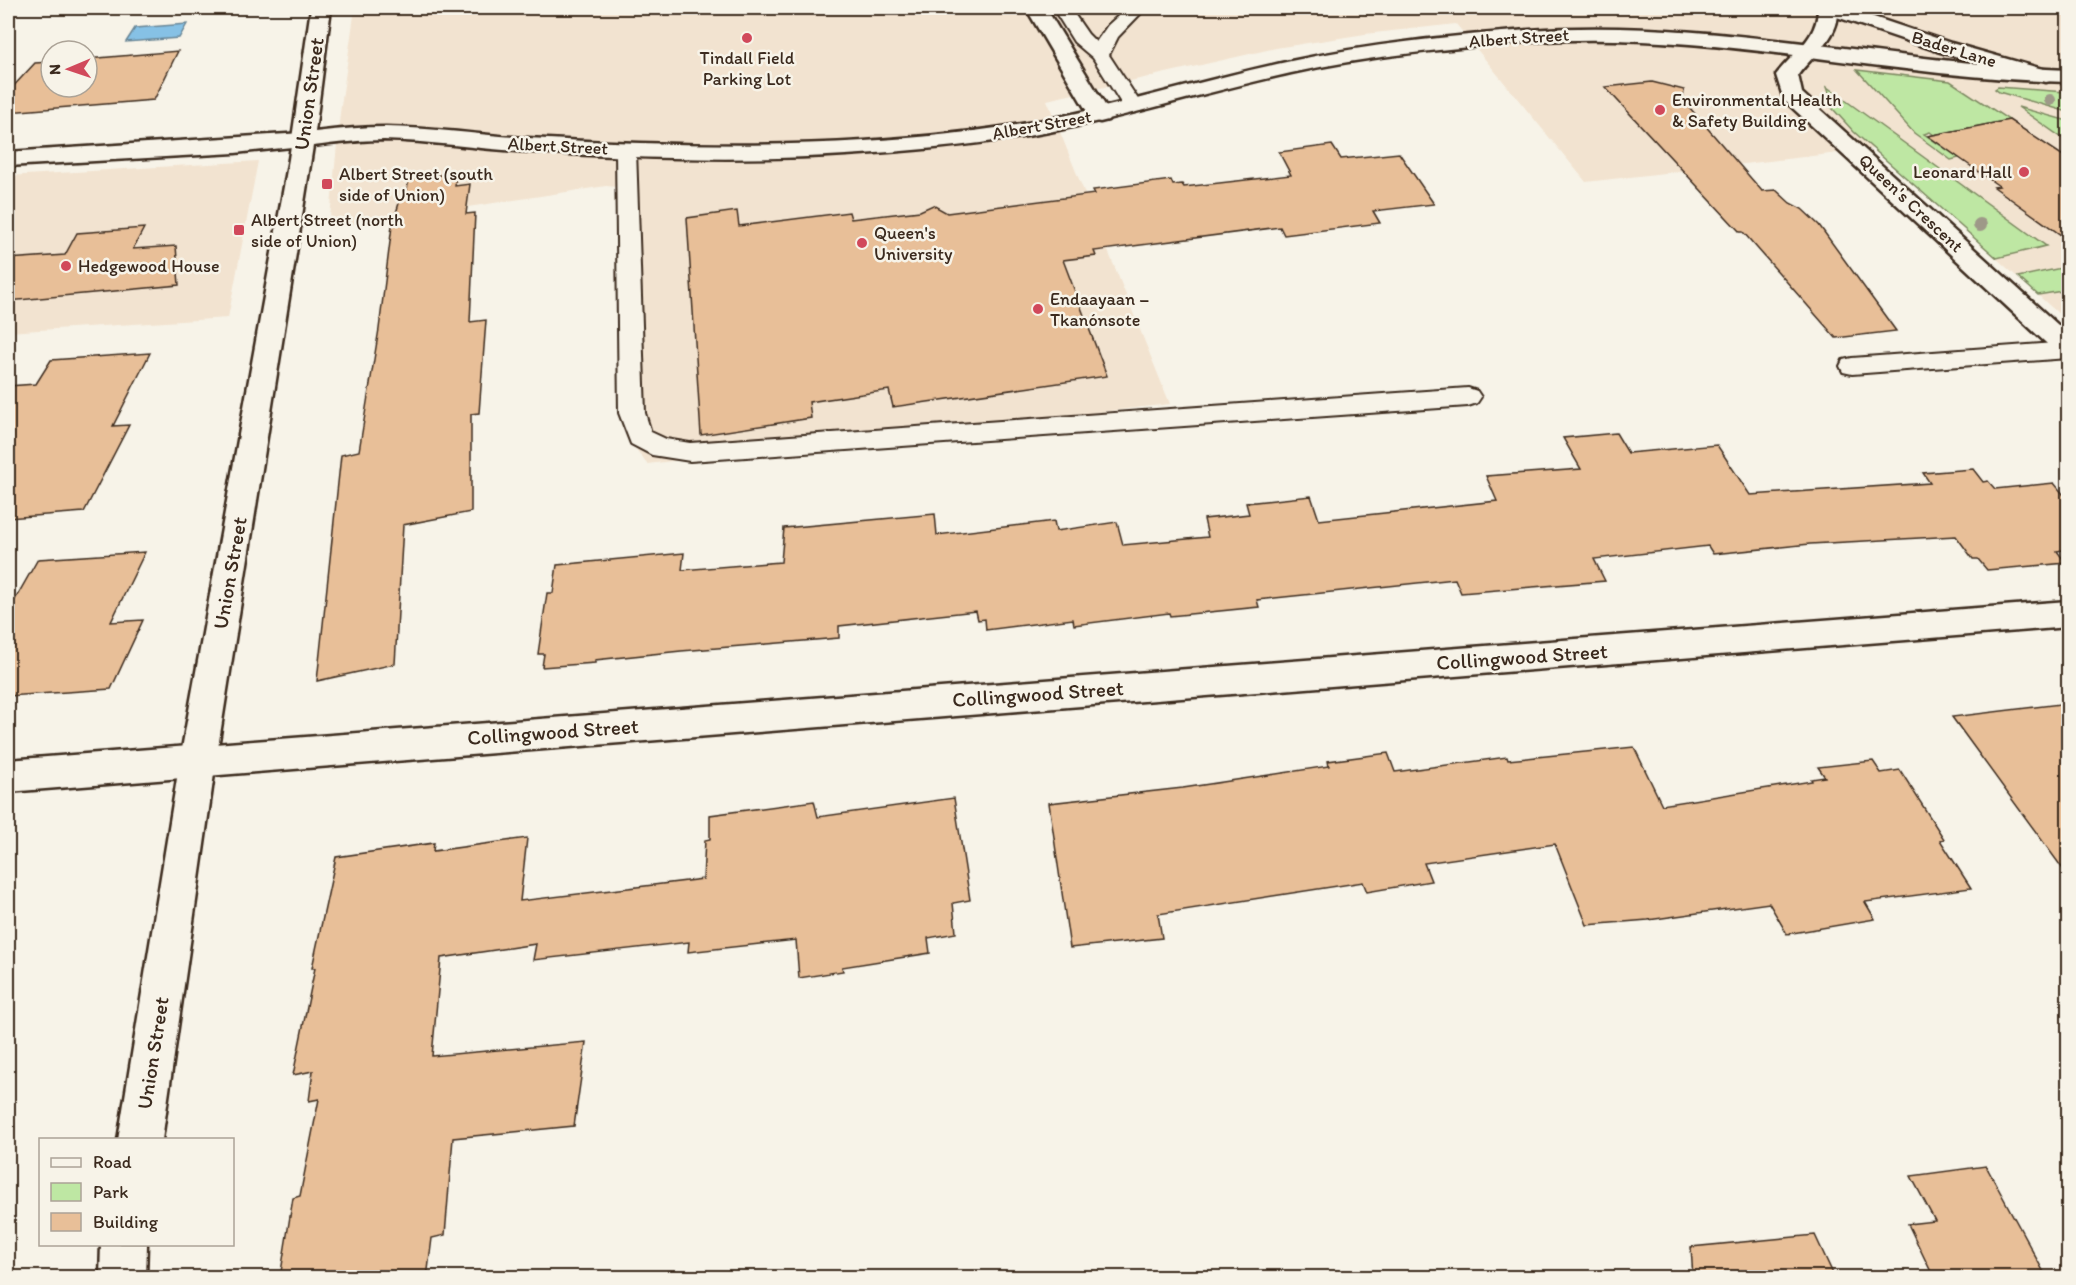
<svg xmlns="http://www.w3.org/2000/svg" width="2076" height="1285" font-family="Itim,sans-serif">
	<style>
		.built { fill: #f2e3d0 }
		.green { fill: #bee7a3; stroke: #7c8860; stroke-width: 1.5 }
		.water { fill: #86c1e5; stroke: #688595; stroke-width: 1.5 }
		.building { fill: #e8bf98; stroke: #3b2a1e; stroke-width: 1.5 }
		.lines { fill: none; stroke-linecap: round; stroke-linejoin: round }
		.service-casing { stroke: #3b2a1e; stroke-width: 4 }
		.pedestrian-casing { stroke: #3b2a1e; stroke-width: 5 }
		.minor-casing { stroke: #3b2a1e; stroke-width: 5 }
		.tertiary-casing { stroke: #3b2a1e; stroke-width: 5 }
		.secondary-casing { stroke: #3b2a1e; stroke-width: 5 }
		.service { fill: #f7f3e8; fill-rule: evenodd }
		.pedestrian { fill: #f7f3e8; fill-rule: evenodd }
		.minor { fill: #f7f3e8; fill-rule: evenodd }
		.tertiary { fill: #f7f3e8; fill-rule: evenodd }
		.secondary { fill: #f7f3e8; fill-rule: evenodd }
		.tree { fill: #9e9988 }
		.poi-dot { fill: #d1495b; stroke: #f7f3e8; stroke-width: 2 }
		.labels { text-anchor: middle; stroke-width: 5; stroke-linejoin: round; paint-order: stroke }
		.far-street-label { font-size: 18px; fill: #3b2a1e; stroke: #f7f3e8 }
		.far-poi-label { font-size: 18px; fill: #3b2a1e; stroke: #f7f3e8; text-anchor: start }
		.street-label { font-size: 21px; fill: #3b2a1e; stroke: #f7f3e8 }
	</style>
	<rect width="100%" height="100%" fill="#f7f3e8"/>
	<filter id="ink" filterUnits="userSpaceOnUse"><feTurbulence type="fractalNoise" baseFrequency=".0167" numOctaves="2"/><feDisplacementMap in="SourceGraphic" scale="12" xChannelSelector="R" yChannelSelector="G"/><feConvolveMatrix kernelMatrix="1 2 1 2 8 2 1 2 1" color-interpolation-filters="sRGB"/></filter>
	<g filter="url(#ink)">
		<path class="built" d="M 355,8 L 2068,8 L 2068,322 L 1873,149 L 1586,182 L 1456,24 L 1365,34 L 1276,48 L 1047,100 L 1170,404 L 647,464 L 627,437 L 617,187 L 606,186 L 329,228 L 340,113 Z
			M 258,161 L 228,318 L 8,332 L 8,176 Z"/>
		<path class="green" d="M 1857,70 L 1950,81 L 2009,120 L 1934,135 L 1930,132 L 1924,134 L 1959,158 L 1951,160 L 1914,133 Z
			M 1827,87 L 2046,246 L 1997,258 L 1854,132 L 1823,98 L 1831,98 Z
			M 1998,87 L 2066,92 L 2068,93 L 2068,112 L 1999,92 L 1995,89 Z
			M 2018,107 L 2068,121 L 2068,142 Z
			M 2066,267 L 2068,269 L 2068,290 L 2038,295 L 2018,277 Z"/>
		<path class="water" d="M 187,24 L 179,38 L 126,42 L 135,28 Z"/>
		<path class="building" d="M 178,51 L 154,100 L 8,112 L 8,92 L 35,63 L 51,62 L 51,87 L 87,87 L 87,59 Z
			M 1652,82 L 1684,90 L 1683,100 L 1762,191 L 1776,190 L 1790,203 L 1802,209 L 1819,225 L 1896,331 L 1836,338 L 1743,232 L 1740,232 L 1605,87 Z
			M 2009,120 L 2068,159 L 2068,240 L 1994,187 L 1999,186 L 1928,136 Z
			M 1332,145 L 1341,159 L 1399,153 L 1434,204 L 1373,211 L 1380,223 L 1284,235 L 1280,227 L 1094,251 L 1096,256 L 1063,260 L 1107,376 L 893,407 L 889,390 L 809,402 L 811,418 L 701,435 L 687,218 L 737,211 L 739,226 L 849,212 L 851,219 L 920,211 L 933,205 L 947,213 L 1095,194 L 1093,190 L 1171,180 L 1173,185 L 1182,184 L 1184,187 L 1291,175 L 1279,152 Z
			M 456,173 L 455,186 L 470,184 L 466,214 L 475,213 L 470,322 L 486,320 L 479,413 L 471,414 L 471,512 L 403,525 L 395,664 L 317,681 L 341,455 L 359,451 L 379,329 L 392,226 L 400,200 L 405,200 L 409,179 Z
			M 144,228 L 133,249 L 176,246 L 179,285 L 8,301 L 8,259 L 65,255 L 77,233 Z
			M 150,353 L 113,426 L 129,425 L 84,512 L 8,518 L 8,386 L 36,384 L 51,360 Z
			M 1616,433 L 1628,453 L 1717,445 L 1750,495 L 1930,483 L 1923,473 L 1973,469 L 1983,482 L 1988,481 L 1995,489 L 2054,483 L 2068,500 L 2068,549 L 2057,551 L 2066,563 L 1987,570 L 1978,559 L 1973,559 L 1956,536 L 1810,544 L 1713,554 L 1708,546 L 1594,559 L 1605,581 L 1461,593 L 1455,579 L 1257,600 L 1259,607 L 1170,616 L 1169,613 L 1074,625 L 1073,619 L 986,630 L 985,619 L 978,620 L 976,611 L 839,626 L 839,638 L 681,651 L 595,660 L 595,663 L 542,667 L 544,654 L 538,654 L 547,593 L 553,593 L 557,565 L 684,553 L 682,570 L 781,562 L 784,528 L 935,514 L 937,535 L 1054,521 L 1056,531 L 1117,522 L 1123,545 L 1208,537 L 1204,519 L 1249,514 L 1246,503 L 1311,496 L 1319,520 L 1497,501 L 1486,476 L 1581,469 L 1563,438 Z
			M 145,552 L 111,622 L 143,620 L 111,689 L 8,696 L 8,612 L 38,559 Z
			M 2068,703 L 2068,876 L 1952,717 Z
			M 1634,747 L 1662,805 L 1812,781 L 1811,779 L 1825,777 L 1818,767 L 1873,761 L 1881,773 L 1900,770 L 1944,839 L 1940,840 L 1971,888 L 1865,902 L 1875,919 L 1787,934 L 1769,903 L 1648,920 L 1587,925 L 1555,844 L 1424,863 L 1431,881 L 1367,892 L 1363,882 L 1158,914 L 1162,938 L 1070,948 L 1049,803 L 1183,788 L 1329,766 L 1328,761 L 1388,753 L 1395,772 L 1507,757 L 1508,760 Z
			M 954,798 L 970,900 L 953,903 L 956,933 L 928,938 L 930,953 L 842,967 L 843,971 L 799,978 L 796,940 L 688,952 L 689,942 L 533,960 L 536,944 L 441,958 L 432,1056 L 586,1042 L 574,1126 L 453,1138 L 445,1235 L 432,1238 L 427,1278 L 280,1278 L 293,1198 L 300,1196 L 319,1099 L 309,1101 L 313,1071 L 293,1075 L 315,968 L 312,968 L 336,857 L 434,843 L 433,851 L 527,838 L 520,901 L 703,879 L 705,840 L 710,839 L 710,815 L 814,801 L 818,817 Z
			M 1986,1166 L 2047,1278 L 1934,1278 L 1908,1224 L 1935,1221 L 1911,1176 Z
			M 1815,1235 L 1835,1278 L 1693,1278 L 1691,1247 Z"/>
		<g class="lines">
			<g class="service-casing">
				<path id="service" d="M 1056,8 L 1070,8 L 1088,34 L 1096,42 L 1108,25 L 1127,8 L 1146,8 L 1118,37 L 1109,55 L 1143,107 L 1140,111 L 1126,111 L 1093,58 L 1074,42 L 1054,10 Z
					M 626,144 L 633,146 L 636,150 L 645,413 L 651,432 L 666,439 L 690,443 L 1468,388 L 1477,391 L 1481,397 L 1477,403 L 1468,406 L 690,461 L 652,455 L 631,444 L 619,413 L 616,150 L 619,146 Z
					M 2068,342 L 2068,358 L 1852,374 L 1843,372 L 1840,366 L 1843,360 L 1852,358 Z"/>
			</g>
			<g class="pedestrian-casing">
				<path id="pedestrian" d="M 1026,8 L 1046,8 L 1111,115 L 1108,120 L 1100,122 L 1092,120 Z"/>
			</g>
			<g class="minor-casing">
				<path id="minor" d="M 1818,8 L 1838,8 C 1840,38 1814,53 1798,75 L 1802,93 L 2068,334 L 2068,357 L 2058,354 L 1784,100 L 1776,75 C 1793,52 1818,39 1818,8 Z
					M 2068,601 L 2068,627 L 8,792 L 8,760 Z"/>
			</g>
			<g class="tertiary-casing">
				<path id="tertiary" d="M 1819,8 L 1847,8 L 1951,43 L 2053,72 L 2057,76 L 2053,80 L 2046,82 L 1937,51 L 1822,12 Z
					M 303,133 L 311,135 L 314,140 L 311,145 L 235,153 L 8,166 L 8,152 Z"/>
			</g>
			<g class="secondary-casing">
				<path id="secondary" d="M 311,8 L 331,8 L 315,132 C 339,129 362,127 386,127 C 433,128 480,135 527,138 C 640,144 752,148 864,141 C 926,137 988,131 1049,119 C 1131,103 1210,78 1291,61 C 1369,44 1449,36 1529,30 C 1710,17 1888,63 2068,70 L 2068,82 C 1887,78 1710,29 1529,42 C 1449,48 1369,56 1291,73 C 1209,91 1130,116 1049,132 C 982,145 914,151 846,155 C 736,162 626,158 517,151 C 473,148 429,141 384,140 C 360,140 337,143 313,146 L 216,760 L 162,1140 L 118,1140 L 180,760 L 289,159 Z
					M 101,1244 L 147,1244 L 146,1278 L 100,1278 Z"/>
			</g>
			<use href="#service" class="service"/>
			<use href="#pedestrian" class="pedestrian"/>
			<use href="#minor" class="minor"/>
			<use href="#tertiary" class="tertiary"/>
			<use href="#secondary" class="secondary"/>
		</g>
		<g class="tree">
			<circle cx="2050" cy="100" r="6"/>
			<circle cx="1980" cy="225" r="7"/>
		</g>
	</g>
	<g class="poi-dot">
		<circle cx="747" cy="38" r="6"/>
		<circle cx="1660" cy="110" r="6"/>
		<circle cx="2024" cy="172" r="6"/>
		<rect x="321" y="178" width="12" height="12" rx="3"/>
		<rect x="233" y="224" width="12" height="12" rx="3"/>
		<circle cx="862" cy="243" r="6"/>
		<circle cx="66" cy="266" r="6"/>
		<circle cx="1038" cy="309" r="6"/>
	</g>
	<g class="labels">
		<g class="far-street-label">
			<text transform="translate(1519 38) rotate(-4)" y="6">Albert Street</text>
			<text transform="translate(1954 49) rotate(17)" y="6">Bader Lane</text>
			<text transform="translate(1042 125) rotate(-10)" y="6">Albert Street</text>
			<text transform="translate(558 146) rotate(3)" y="6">Albert Street</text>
			<text transform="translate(1911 203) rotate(43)" y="6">Queen's Crescent</text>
		</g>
		<g class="far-poi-label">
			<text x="747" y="64" text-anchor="middle">Tindall Field<tspan x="747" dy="21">Parking Lot</tspan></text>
			<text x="1672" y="106">Environmental Health<tspan x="1672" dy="21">&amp; Safety Building</tspan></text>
			<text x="2012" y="178" text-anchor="end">Leonard Hall</text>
			<text x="339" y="180">Albert Street (south<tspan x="339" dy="21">side of Union)</tspan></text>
			<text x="251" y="226">Albert Street (north<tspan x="251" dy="21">side of Union)</tspan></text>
			<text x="874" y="239">Queen's<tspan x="874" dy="21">University</tspan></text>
			<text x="78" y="272">Hedgewood House</text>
			<text x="1050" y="305">Endaayaan –<tspan x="1050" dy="21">Tkanónsote</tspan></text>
		</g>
		<g class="street-label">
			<text transform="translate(309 94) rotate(-82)" y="7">Union Street</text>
			<text transform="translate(230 573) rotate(-80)" y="7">Union Street</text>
			<text transform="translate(1522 657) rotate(-4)" y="7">Collingwood Street</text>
			<text transform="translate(1038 694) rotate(-4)" y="7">Collingwood Street</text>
			<text transform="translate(553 732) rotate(-4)" y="7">Collingwood Street</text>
			<text transform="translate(153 1053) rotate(-81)" y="7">Union Street</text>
		</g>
	</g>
	<rect width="2076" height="1285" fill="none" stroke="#f7f3e8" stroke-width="30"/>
	<rect x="15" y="15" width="2046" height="1255" fill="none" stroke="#3b2a1e" stroke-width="2" filter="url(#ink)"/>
	<rect x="39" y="1138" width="195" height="108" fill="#f7f3e8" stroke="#aca397" stroke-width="1.5"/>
	<rect x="51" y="1158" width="30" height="9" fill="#f7f3e8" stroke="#aca397" stroke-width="1.5"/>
	<text x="93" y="1168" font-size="18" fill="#3b2a1e">Road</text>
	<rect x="51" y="1183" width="30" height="18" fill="#bee7a3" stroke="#aca397" stroke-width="1.5"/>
	<text x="93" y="1198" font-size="18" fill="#3b2a1e">Park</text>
	<rect x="51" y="1213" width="30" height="18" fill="#e8bf98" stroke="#aca397" stroke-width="1.5"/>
	<text x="93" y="1228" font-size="18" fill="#3b2a1e">Building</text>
	<g transform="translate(69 69) rotate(268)"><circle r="28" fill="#f7f3e8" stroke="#aca397" stroke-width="1.5"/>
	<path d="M0-4.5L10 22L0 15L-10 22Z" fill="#d1495b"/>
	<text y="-9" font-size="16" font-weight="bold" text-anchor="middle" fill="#3b2a1e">N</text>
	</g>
</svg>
